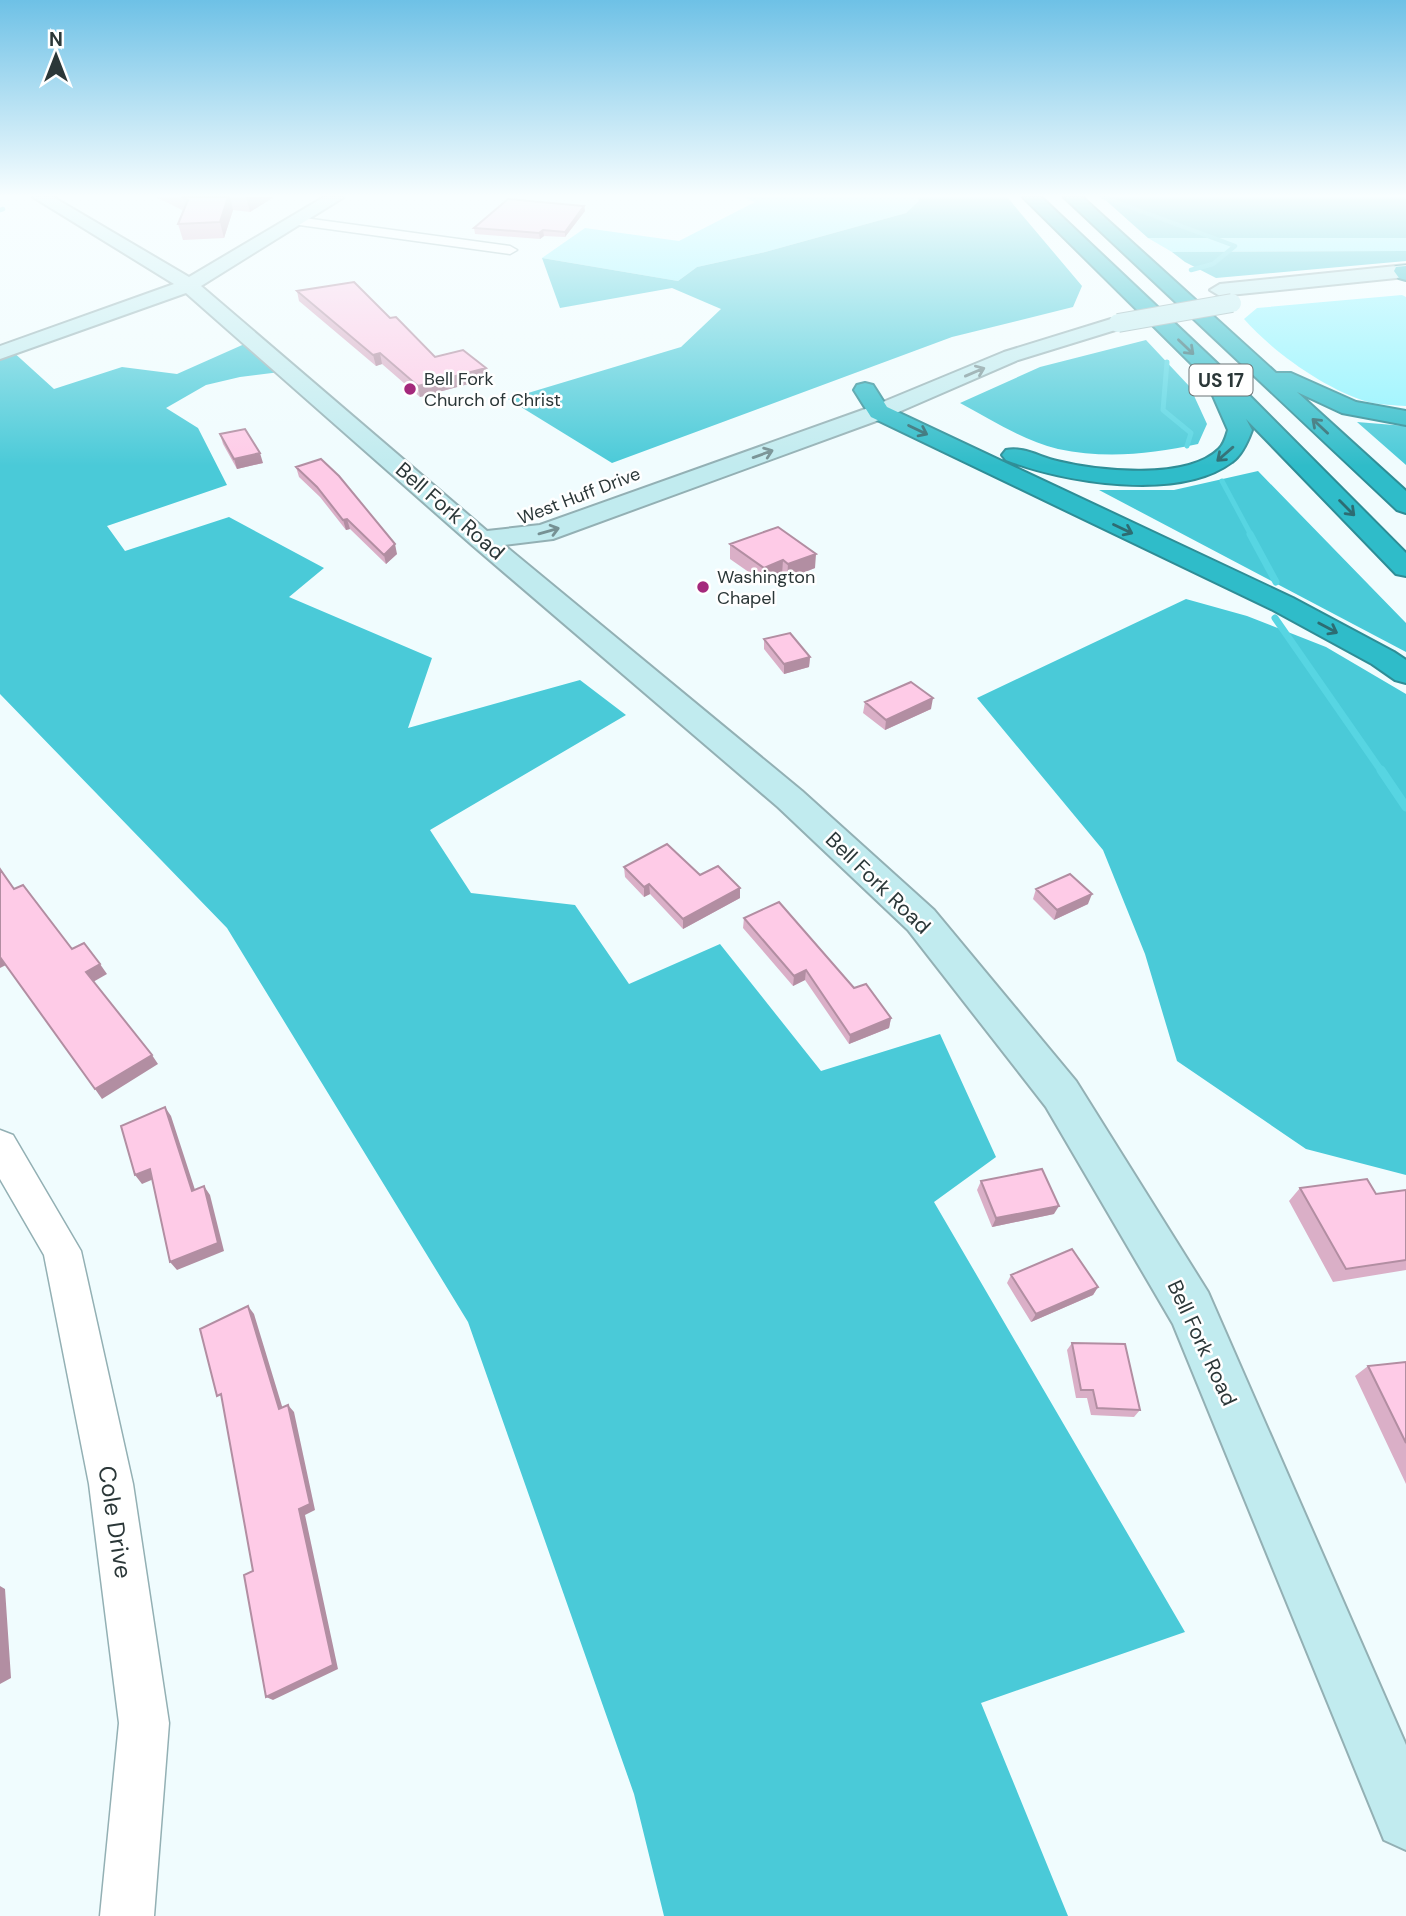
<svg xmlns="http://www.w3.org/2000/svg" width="1406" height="1916" font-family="'DM Sans',sans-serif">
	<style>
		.green { fill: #8ef3fe }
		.forest { fill: #4acad8 }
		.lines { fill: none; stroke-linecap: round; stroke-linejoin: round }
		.stream-far3 { stroke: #57d5e2; stroke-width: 4.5 }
		.stream-far2 { stroke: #57d5e2; stroke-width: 5 }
		.stream-far1 { stroke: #57d5e2; stroke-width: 7 }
		.stream { stroke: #57d5e2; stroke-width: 9 }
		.street-casing { stroke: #93b0b4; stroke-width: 3 }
		.secondary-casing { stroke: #93b0b4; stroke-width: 4 }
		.highway-casing { stroke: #2e8d96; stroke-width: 4 }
		.street { fill: #fff; fill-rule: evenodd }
		.secondary { fill: #c1ebef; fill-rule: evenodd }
		.highway { fill: #2fbcc9; fill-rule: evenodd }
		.secondary-bridge-casing { stroke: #93b0b4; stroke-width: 20; stroke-linecap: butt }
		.secondary-bridge { stroke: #c1ebef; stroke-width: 18 }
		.wall { fill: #daafc7 }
		.shaded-wall { fill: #b28ea2 }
		.building { fill: #fecbe7; stroke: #b28ea2; stroke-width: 2 }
		.oneway { stroke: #2d6c72 }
		.oneway2 { stroke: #769194 }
		.poi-dot { fill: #a4297c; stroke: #fff; stroke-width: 2.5 }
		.labels { text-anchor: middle; stroke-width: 5; stroke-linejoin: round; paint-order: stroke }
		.far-poi-label { font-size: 18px; fill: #2b3738; stroke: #fff; text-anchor: start }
		.far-street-label { font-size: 18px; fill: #2b3738; stroke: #fff }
		.shield { fill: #fff; stroke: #6b7374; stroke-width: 2 }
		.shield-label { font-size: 19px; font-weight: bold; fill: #2b3738 }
		.street-label { font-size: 21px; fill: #2b3738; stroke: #fff }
		.near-street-label { font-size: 24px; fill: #2b3738; stroke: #fff }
	</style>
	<rect width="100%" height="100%" fill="#f0fcfe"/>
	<path class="green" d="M 743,197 L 918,197 L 920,201 L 906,213 L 765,252 L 697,267 L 678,281 L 542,258 L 585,228 L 679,241 L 755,202 Z
		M 1148,238 L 1406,238 L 1406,251 L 1172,252 Z
		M 1402,295 L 1406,297 L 1406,406 C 1394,405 1380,405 1368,402 C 1325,389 1273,352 1244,319 L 1257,308 Z"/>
	<path class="forest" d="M 918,197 L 1007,197 L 1082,286 L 1073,307 L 952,337 L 612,463 L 508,399 L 681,347 L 721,309 L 672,288 L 560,308 L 542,258 L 678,281 L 697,267 L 765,252 L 906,213 L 919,201 Z
		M 1102,197 L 1406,197 L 1406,238 L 1148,238 Z
		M 1406,251 L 1406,261 L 1216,278 L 1185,262 L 1172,252 Z
		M 1146,340 L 1190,387 L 1207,424 L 1198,444 C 1151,454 1106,459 1058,449 C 1023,441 991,419 960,403 L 1040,367 Z
		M 249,342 L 288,371 L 240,377 L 206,385 L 166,408 L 198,428 L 227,485 L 107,526 L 125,551 L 229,517 L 324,568 L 289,597 L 432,658 L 408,728 L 580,680 L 626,715 L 430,830 L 471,893 L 575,905 L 629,984 L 720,944 L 821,1071 L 940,1034 L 996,1157 L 934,1202 L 1185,1632 L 981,1703 L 1068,1916 L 664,1916 L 634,1794 L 468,1322 L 227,928 L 0,694 L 0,353 L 11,350 L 54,389 L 122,367 L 177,374 Z
		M 1357,422 L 1406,426 L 1406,465 Z
		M 1258,471 L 1406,623 L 1406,652 L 1099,490 L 1174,490 Z
		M 1186,599 L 1247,616 L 1326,647 L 1406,694 L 1406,1175 L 1306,1149 L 1177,1061 L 1145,954 L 1103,850 L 977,698 Z"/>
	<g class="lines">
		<path class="stream-far3" d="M 1103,197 L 1235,246 L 1213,264 L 1191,270
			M 0,210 L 3,209"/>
		<path class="stream-far2" d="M 1167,362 L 1163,410 L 1191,433 L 1187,446
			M 1222,481 L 1251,535"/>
		<path class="stream-far1" d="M 1250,534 L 1276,582
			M 1275,618 L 1382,772"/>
		<path class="stream" d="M 1381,770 L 1406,807"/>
		<g class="street-casing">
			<path id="street" d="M 297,217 L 510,246 L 517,250 L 510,254 L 292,224 L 292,218 Z
				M 0,1130 L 13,1135 L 81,1251 L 133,1484 L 169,1723 L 154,1916 L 100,1916 L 119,1723 L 89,1484 L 44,1255 L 0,1179 Z"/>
		</g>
		<g class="secondary-casing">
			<path id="secondary" d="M 33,197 L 53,197 L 189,277 L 324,197 L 344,197 L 201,286 L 487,531 L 540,525 L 871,407 L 1004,352 L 1111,319 L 1125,319 L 1128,323 L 1125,327 L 1018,360 L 887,417 L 553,539 L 504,545 L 802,791 L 934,910 L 1076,1081 L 1208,1292 L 1406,1745 L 1406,1850 L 1384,1840 L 1173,1324 L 1046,1107 L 908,930 L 778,807 L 472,545 L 186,293 L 0,359 L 0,346 L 174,284 Z
				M 1406,265 L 1406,277 L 1220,296 L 1210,290 L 1220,284 Z"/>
		</g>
		<g class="highway-casing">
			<path id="highway" d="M 1023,197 L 1041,197 L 1221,367 L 1406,553 L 1406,576 L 1396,574 L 1246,419 L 1252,430 C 1248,441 1242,455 1232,462 C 1179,502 1063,482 1006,460 L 1002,455 L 1006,450 C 1022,446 1040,457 1057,461 C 1097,471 1187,481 1219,449 C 1224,444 1226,437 1228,430 L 1210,389 L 1213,385 Z
				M 1064,197 L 1082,197 L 1276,373 L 1291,373 L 1356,402 L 1406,411 L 1406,425 L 1342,413 L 1297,392 L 1406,491 L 1406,513 L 1397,510 Z
				M 1406,266 L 1406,280 L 1399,278 L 1394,271 L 1396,267 Z
				M 865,383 L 873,385 L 887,407 L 1293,598 L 1394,652 L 1406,660 L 1406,683 L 1395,680 L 1372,664 L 1273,610 L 871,417 L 854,390 L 857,385 Z"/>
		</g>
		<use href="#street" class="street"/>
		<use href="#secondary" class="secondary"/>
		<use href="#highway" class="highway"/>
		<g class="secondary-bridge-casing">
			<path id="secondary-bridge" d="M 1118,323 L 1232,303"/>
		</g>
		<use href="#secondary-bridge" class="secondary-bridge"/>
	</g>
	<path class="wall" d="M 156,197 L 274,197 L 250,212 L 233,210 L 224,238 L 183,240 L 178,224 L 184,211 Z
		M 584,206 L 585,211 L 565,237 L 544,236 L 540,239 L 475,234 L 474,228 Z
		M 297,291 L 390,318 L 435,357 L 487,379 L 420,397 L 382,364 L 376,366 L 299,301 Z
		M 220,434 L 263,463 L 237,469 L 223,444 Z
		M 296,467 L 397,554 L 386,564 L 350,529 L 346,530 L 320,497 L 299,477 Z
		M 730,544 L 815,568 L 787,579 L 782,575 L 763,582 L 730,559 Z
		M 764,639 L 810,657 L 809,667 L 784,674 L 764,649 Z
		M 865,702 L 931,709 L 885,730 L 863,713 Z
		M 624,867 L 700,875 L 740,888 L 740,898 L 683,929 L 650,894 L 644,897 L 625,877 Z
		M 1036,889 L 1088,904 L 1054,920 L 1033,899 Z
		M 744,918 L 854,988 L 891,1018 L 889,1028 L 849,1044 L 805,980 L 793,986 L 743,928 Z
		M 981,1181 L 1054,1214 L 992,1227 L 977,1190 Z
		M 1300,1188 L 1376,1194 L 1406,1190 L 1406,1270 L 1333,1282 L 1289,1201 Z
		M 1011,1275 L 1098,1287 L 1093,1295 L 1031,1322 L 1007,1283 Z
		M 1072,1343 L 1140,1410 L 1134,1417 L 1091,1415 L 1087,1398 L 1076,1398 L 1067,1350 Z
		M 1406,1362 L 1406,1484 L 1355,1376 L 1368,1366 Z"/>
	<path class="shaded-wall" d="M 228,197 L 230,197 L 233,210 L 224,238 L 220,222 Z
		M 246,197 L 274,197 L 250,212 Z
		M 584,206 L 585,211 L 565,237 L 565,232 Z
		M 543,230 L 544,236 L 540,239 L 539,233 Z
		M 380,353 L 382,364 L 376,366 L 373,355 Z
		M 486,368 L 487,379 L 420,397 L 418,386 Z
		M 260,453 L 263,463 L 237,469 L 234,459 Z
		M 347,519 L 350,529 L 346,530 L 343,520 Z
		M 395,544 L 397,554 L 386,564 L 384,555 Z
		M 816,554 L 815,568 L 787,579 L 788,564 Z
		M 783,560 L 782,575 L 763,582 L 764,568 Z
		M 810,657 L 809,667 L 784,674 L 784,664 Z
		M 933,698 L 931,709 L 885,730 L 886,720 Z
		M 649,884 L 650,894 L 644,897 L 644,887 Z
		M 740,888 L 740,898 L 683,929 L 683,919 Z
		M 1092,894 L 1088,904 L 1054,920 L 1057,910 Z
		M 0,957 L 6,965 L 0,968 Z
		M 100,964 L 107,974 L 93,982 L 86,972 Z
		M 806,970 L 805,980 L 793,986 L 794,976 Z
		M 891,1018 L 889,1028 L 849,1044 L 850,1035 Z
		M 152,1055 L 158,1064 L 102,1099 L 95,1089 Z
		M 165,1107 L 171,1116 L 198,1199 L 192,1191 Z
		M 150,1169 L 156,1178 L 142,1184 L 135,1175 Z
		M 204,1186 L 210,1195 L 224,1251 L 177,1270 L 170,1262 Z
		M 1059,1206 L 1054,1214 L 992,1227 L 996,1218 Z
		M 1098,1287 L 1093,1295 L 1031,1322 L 1036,1314 Z
		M 248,1306 L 254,1314 L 285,1416 L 279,1409 Z
		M 288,1405 L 294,1412 L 315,1510 L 305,1515 L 338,1669 L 273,1700 L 266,1697 L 299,1509 Z
		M 0,1586 L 5,1589 L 11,1678 L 0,1684 Z"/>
	<path class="building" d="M 182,197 L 228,197 L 220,222 L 178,224 L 188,200 Z
		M 508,199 L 584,206 L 565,232 L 543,230 L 539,233 L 474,228 Z
		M 354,282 L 390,318 L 396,317 L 435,357 L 463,350 L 486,368 L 418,386 L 380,353 L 373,355 L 297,291 Z
		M 245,429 L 260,453 L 234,459 L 220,434 Z
		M 321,459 L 339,476 L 395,544 L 384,555 L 347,519 L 343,520 L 317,487 L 296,467 Z
		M 778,527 L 816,554 L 788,564 L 783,560 L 764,568 L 730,544 Z
		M 790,633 L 810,657 L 784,664 L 764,639 Z
		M 911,682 L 933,698 L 886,720 L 865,702 Z
		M 667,844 L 700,875 L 718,866 L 740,888 L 683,919 L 649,884 L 644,887 L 624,867 Z
		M 0,869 L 14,889 L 23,885 L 72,949 L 84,943 L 100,964 L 86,972 L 152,1055 L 95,1089 L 0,957 Z
		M 1070,874 L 1092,894 L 1057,910 L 1036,889 Z
		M 779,902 L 854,988 L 866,984 L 891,1018 L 850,1035 L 806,970 L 794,976 L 744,918 Z
		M 165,1107 L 192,1191 L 204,1186 L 218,1243 L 170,1262 L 150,1169 L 135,1175 L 121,1126 Z
		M 1042,1169 L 1059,1206 L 996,1218 L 981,1181 Z
		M 1367,1179 L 1376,1194 L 1406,1190 L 1406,1260 L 1346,1269 L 1300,1188 Z
		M 1072,1249 L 1098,1287 L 1036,1314 L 1011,1275 Z
		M 248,1306 L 279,1409 L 288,1405 L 310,1504 L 299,1509 L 333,1665 L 266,1697 L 244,1575 L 253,1571 L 221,1394 L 217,1396 L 200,1329 Z
		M 1072,1343 L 1125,1344 L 1140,1410 L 1097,1408 L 1093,1390 L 1081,1390 Z
		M 1406,1362 L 1406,1443 L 1368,1366 Z"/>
	<defs><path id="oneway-shaft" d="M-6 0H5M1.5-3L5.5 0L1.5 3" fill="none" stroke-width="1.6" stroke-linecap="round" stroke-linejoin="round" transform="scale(1.75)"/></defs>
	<g class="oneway">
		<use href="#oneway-shaft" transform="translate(1186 347) rotate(44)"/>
		<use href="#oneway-shaft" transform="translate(1320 426) rotate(-137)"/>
		<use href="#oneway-shaft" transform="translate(918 430) rotate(26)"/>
		<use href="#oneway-shaft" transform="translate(1225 454) rotate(139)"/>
		<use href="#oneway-shaft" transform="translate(1347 508) rotate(45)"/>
		<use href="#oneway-shaft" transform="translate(1123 529) rotate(25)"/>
		<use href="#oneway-shaft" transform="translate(1328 628) rotate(28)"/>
	</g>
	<g class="oneway2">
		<use href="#oneway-shaft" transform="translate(975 372) rotate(-23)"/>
		<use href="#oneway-shaft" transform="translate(763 454) rotate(-20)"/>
		<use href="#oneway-shaft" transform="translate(549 531) rotate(-16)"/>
	</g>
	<linearGradient id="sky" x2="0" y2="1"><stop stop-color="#6ec1e6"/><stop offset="0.42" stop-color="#f8feff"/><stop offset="1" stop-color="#f8feff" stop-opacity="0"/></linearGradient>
	<rect width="1406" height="466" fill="url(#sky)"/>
	<g class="poi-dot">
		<circle cx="410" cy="389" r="7"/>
		<circle cx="703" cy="587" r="7"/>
	</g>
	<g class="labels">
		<g class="far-poi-label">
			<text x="424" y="385">Bell Fork<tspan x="424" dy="21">Church of Christ</tspan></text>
			<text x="717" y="583">Washington<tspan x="717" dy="21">Chapel</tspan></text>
		</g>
		<g class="far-street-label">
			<text transform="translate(579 496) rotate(-21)" y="6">West Huff Drive</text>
		</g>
		<rect class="shield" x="1189.5" y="364.5" width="63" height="31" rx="5"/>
		<g class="shield-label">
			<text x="1221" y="387">US 17</text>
		</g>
		<g class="street-label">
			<text transform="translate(450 511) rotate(41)" y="7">Bell Fork Road</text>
			<text transform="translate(878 883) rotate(44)" y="7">Bell Fork Road</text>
			<text transform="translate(1202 1343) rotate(65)" y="7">Bell Fork Road</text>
		</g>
		<g class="near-street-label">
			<text transform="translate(115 1522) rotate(81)" y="8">Cole Drive</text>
		</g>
	</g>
	<g transform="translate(56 56)" stroke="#ffffff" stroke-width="5" paint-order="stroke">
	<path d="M0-5L12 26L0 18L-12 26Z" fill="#2b3738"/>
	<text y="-10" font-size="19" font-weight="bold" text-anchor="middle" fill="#2b3738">N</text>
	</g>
</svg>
